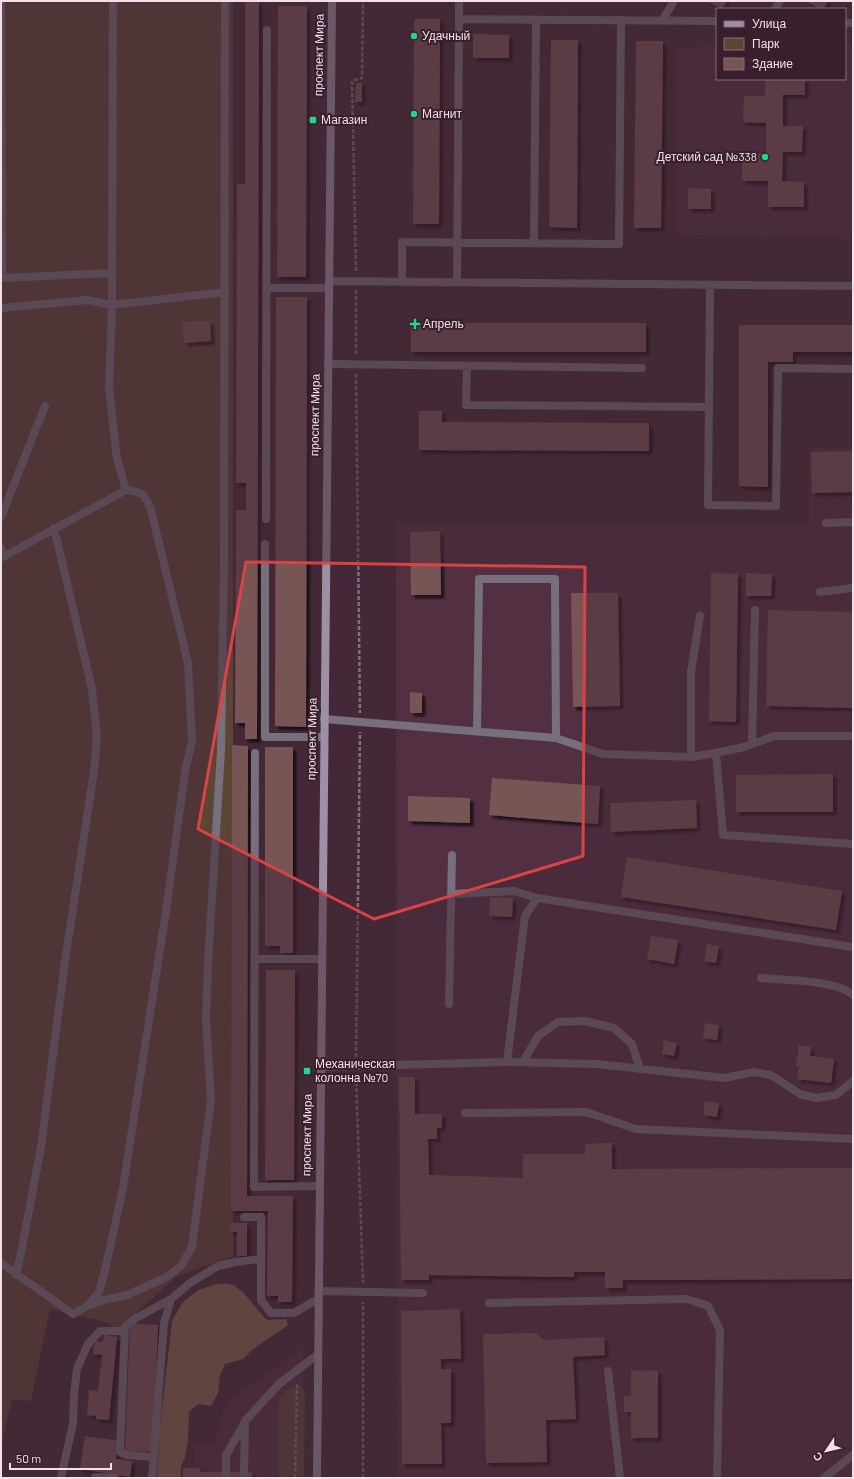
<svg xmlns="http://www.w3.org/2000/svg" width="854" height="1479" font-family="Barlow,sans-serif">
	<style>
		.built { fill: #522f41 }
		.green { fill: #5d4534 }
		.forest { fill: #86644d }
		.building { fill: #785554; filter: url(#shadow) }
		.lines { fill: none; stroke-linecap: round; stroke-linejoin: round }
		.path { stroke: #866e7b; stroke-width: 2.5; stroke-dasharray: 4 2; stroke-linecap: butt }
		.lane { stroke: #776f7b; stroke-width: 8 }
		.secondary { stroke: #9d90a4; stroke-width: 8 }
		.marked { fill: none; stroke: #da4345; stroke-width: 3; stroke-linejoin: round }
		.poi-dot { fill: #21d887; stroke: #391f2d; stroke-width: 1.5 }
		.labels { text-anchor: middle; stroke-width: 4; stroke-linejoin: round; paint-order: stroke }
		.poi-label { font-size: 12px; fill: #f2dfe8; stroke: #391f2d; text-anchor: start }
		.street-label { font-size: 12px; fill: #f2dfe8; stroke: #391f2d }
	</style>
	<defs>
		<filter id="shadow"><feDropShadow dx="3.5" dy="3.5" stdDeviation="1" flood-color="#0009"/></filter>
	</defs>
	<rect width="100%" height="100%" fill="#442837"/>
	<path class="built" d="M 845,45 L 853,45 L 853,239 L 677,235 L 677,47 L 717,46 L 717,79 L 845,79 Z
		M 809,448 L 853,448 L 853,1478 L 397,1478 L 396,523 L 809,523 Z
		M 303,1344 L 303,1478 L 195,1478 L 194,1443 L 215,1444 L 224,1406 L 229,1400 L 297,1352 Z"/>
	<path class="green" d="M 1,1 L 233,1 L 233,1256 L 176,1277 L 119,1329 L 105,1322 L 50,1309 L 31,1401 L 12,1399 L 1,1446 Z
		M 296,1385 L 301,1386 L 304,1391 L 305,1397 L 304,1478 L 279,1478 L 279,1403 C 282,1393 286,1389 296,1385 Z"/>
	<path class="forest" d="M 217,1284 C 221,1284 226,1283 230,1284 C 244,1288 256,1310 267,1320 L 286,1319 L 288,1325 L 252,1350 L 243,1359 L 225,1364 L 220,1375 L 218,1393 L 211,1406 L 198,1404 L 189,1412 L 188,1440 L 185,1458 L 181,1466 L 181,1478 L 157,1478 L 159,1435 L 172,1321 L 183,1302 L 198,1290 Z"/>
	<path class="building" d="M 245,1 L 259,1 L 257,739 L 245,739 L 245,723 L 235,723 L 236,510 L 246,510 L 246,483 L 236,483 L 237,184 L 245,184 Z
		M 707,1 L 727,1 L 722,9 Z
		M 806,1 L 828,1 L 823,9 L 819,9 Z
		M 278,6 L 307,6 L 306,277 L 277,277 Z
		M 414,19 L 440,19 L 439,224 L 413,224 Z
		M 473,34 L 509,35 L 509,58 L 473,58 Z
		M 551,40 L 578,40 L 577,228 L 549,227 Z
		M 636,41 L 663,41 L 661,228 L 634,228 Z
		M 765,79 L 805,79 L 805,95 L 783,95 L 783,126 L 803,126 L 802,152 L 783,152 L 782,181 L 804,182 L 804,207 L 768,207 L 768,181 L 742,181 L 742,154 L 766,154 L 766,123 L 743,122 L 744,96 L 765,96 Z
		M 356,83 L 362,83 L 362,102 L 355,102 Z
		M 688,188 L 711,189 L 711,209 L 688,209 Z
		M 276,297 L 307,297 L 306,727 L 275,726 Z
		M 210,321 L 211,341 L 184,343 L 182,322 Z
		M 411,323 L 646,323 L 646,352 L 411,352 Z
		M 739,325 L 853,325 L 853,352 L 793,352 L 793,362 L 768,362 L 768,487 L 739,486 Z
		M 419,411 L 442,411 L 442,422 L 649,423 L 649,451 L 419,450 Z
		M 853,451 L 853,492 L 812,493 L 811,452 Z
		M 440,531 L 441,595 L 411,595 L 410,532 Z
		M 711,573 L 738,574 L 736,722 L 709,721 Z
		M 746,573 L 772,574 L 771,596 L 746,596 Z
		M 571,593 L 618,593 L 620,706 L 573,707 Z
		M 768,610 L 853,612 L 853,708 L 766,706 Z
		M 410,692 L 422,693 L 422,713 L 410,713 Z
		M 232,745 L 248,746 L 247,1196 L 293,1196 L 292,1302 L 278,1302 L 278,1296 L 267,1296 L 268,1211 L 231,1211 Z
		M 265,747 L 293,747 L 293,953 L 280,953 L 280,946 L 265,946 Z
		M 833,774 L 833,812 L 736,812 L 736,775 Z
		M 492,778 L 600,786 L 598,824 L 489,815 Z
		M 408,796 L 470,798 L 470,823 L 408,821 Z
		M 696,800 L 697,828 L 611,832 L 610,803 Z
		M 627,857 L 842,891 L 836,930 L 621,897 Z
		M 490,897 L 513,898 L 512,917 L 489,916 Z
		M 651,936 L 678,940 L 674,964 L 647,959 Z
		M 707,944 L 719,946 L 716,963 L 704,961 Z
		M 266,970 L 295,970 L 294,1180 L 265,1180 Z
		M 705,1023 L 719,1025 L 717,1040 L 703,1038 Z
		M 664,1040 L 677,1043 L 674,1056 L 662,1054 Z
		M 799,1045 L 811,1047 L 810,1056 L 834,1059 L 831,1083 L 797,1079 L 799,1066 L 796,1066 Z
		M 399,1077 L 415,1077 L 415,1114 L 442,1114 L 442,1128 L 437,1128 L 437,1139 L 428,1139 L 429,1175 L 523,1178 L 523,1154 L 585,1154 L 585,1144 L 612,1143 L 612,1169 L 853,1168 L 853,1279 L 623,1280 L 623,1288 L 605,1288 L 605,1272 L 574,1272 L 574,1277 L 429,1275 L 429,1280 L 401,1280 Z
		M 705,1101 L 719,1103 L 717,1117 L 703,1115 Z
		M 230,1223 L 247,1223 L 247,1256 L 237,1256 L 237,1232 L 230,1232 Z
		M 460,1309 L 461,1359 L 441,1359 L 441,1369 L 451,1369 L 451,1423 L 441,1423 L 442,1464 L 402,1464 L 401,1311 Z
		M 130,1323 L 158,1325 L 153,1452 L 125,1451 Z
		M 536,1333 L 544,1340 L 604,1337 L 605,1355 L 573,1357 L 576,1419 L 546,1420 L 547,1462 L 486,1463 L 483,1334 Z
		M 104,1335 L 117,1337 L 109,1420 L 96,1419 L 96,1416 L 87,1415 L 89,1390 L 98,1391 L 102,1355 L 93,1354 L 94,1341 L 103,1342 Z
		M 631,1370 L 658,1371 L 658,1438 L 631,1438 L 631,1412 L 624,1412 L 624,1396 L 631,1396 Z
		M 85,1436 L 119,1441 L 116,1459 L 132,1461 L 130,1477 L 80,1469 Z
		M 183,1468 L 200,1468 L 200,1472 L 252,1472 L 252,1478 L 183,1478 Z"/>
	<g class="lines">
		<path class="path" d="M 356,271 L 352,81 L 362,78 L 363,1
			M 356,290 L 356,355
			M 356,374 L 360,713
			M 356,1057 L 360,732
			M 356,1076 L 363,1283
			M 295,1478 L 297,1383
			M 363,1478 L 363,1302"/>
		<path class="lane" d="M 1,1 L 2,278
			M 113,1 L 112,305 L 109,388 L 117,459 L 126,490
			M 459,1 L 459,19 L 717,21
			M 775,9 L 780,1
			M 662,21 L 674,1
			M 845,23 L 853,23
			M 534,243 L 536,20
			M 1,278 L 112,273
			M 329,281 L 853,286
			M 402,282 L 402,242 L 619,244 L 621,20
			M 457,282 L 459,19
			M 710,285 L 708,505 L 776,506 L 778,368 L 853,369
			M 267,288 L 329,288
			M 1,308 L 87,300 L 112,305 L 225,292
			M 328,364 L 642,368
			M 467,366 L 466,405 L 709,407
			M 1,517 L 45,406
			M 266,519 L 267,30
			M 826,523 L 853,522
			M 265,544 L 265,737 L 324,737
			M 1,548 L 3,557
			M 1,558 L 126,490 C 143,492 145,494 151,510 L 188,663 L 192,741 L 185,772 L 166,911 L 123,1188 L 105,1270 L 99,1292 L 87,1306 L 73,1314 L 1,1263
			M 820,592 L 853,588
			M 324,719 L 556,738 L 603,754 L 691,757 L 716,753 L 744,747 L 774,736 L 853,736
			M 477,731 L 479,579 L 555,579 L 556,738
			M 752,744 L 755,610
			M 255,753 L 254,1187 L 319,1186
			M 716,753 L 723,835 L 853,844
			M 691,757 L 691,672 L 700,616
			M 452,894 L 514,891 L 537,898
			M 255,959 L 321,959
			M 761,978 C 783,980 838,980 853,995
			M 449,1004 L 452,855
			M 507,1062 L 525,916 L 537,898 L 853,947
			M 523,1062 L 538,1036 L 558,1022 L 585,1021 L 614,1028 L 632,1044 L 640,1069
			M 320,1067 L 507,1062 L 597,1064 L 724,1078 L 754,1072 L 771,1075 L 800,1094 L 816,1098 L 836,1095 L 853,1081
			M 465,1113 L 586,1112 L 636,1129 L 853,1139
			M 244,1217 L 261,1217 L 261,1300 L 271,1313 L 294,1313 L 318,1299
			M 16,1275 L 21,1253 L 41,1147 L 66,954 L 94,771 L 97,736 L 92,689 L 54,528
			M 318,1291 L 423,1293
			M 489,1303 L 687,1299 L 708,1306 L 720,1330 L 717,1478
			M 87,1306 L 104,1300 L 127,1295 L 165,1278 L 181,1266 L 192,1247 L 211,1100 L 206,1019 L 208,962 L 221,751 L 224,562 L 225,1
			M 608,1371 L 620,1478
			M 154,1457 L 127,1455 L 120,1452 L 125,1327 L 136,1318 L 171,1299
			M 95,1477 L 115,1478
			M 61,1478 L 73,1423 L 74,1395 L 77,1369 L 88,1344 L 100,1331 L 125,1331
			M 152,1478 L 164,1323 L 171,1299 L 190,1283 L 218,1266 L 235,1262 L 261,1259
			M 226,1478 L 226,1455 L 245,1422
			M 244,1478 L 245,1421 L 279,1384 L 317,1355
			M 824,1478 L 853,1455"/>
		<path class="secondary" d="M 317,1478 L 332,1"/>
	</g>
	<path d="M0 0H854V1479H0ZM 246,562 L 585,567 L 583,856 L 374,919 L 198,829 Z" fill="#442837" fill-opacity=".55" fill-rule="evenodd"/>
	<path class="marked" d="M 246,562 L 585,567 L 583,856 L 374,919 L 198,829 Z"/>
	<g class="poi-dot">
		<circle cx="414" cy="36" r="4"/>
		<circle cx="414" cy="114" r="4"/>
		<rect x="309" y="116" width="8" height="8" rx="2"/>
		<circle cx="765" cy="157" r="4"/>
		<path d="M413 318h4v4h4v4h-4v4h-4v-4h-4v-4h4z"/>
		<rect x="303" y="1067" width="8" height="8" rx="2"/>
	</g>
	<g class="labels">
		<g class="poi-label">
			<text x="422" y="40">Удачный</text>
			<text x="422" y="118">Магнит</text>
			<text x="321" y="124">Магазин</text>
			<text x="757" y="161" text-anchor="end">Детский сад №338</text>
			<text x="423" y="328">Апрель</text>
			<text x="315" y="1068">Механическая<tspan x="315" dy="14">колонна №70</tspan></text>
		</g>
		<g class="street-label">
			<text transform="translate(319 55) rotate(-89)" y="4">проспект Мира</text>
			<text transform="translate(315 415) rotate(-89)" y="4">проспект Мира</text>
			<text transform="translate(312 739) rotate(-89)" y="4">проспект Мира</text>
			<text transform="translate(307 1135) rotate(-89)" y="4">проспект Мира</text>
		</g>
	</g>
	<rect width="854" height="1479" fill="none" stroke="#f2dfe8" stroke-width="4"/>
	<rect x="716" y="8" width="130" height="72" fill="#391f2d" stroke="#836c78"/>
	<rect x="724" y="21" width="20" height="6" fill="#9d90a4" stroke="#836c78"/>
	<text x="752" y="28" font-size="12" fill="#f2dfe8">Улица</text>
	<rect x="724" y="38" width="20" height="12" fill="#5d4534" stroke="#836c78"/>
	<text x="752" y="48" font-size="12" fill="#f2dfe8">Парк</text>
	<rect x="724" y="58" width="20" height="12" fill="#785554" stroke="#836c78"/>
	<text x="752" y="68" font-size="12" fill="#f2dfe8">Здание</text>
	<g transform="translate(826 1451) rotate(235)" stroke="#391f2d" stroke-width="3" paint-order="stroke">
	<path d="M0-3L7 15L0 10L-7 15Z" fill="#f2dfe8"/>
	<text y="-6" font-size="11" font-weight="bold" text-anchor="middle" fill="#f2dfe8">С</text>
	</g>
	<path d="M10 1463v6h101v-6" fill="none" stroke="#f2dfe8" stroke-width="2"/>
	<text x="16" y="1463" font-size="12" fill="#f2dfe8" stroke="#391f2d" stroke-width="3" paint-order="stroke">50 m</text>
</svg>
